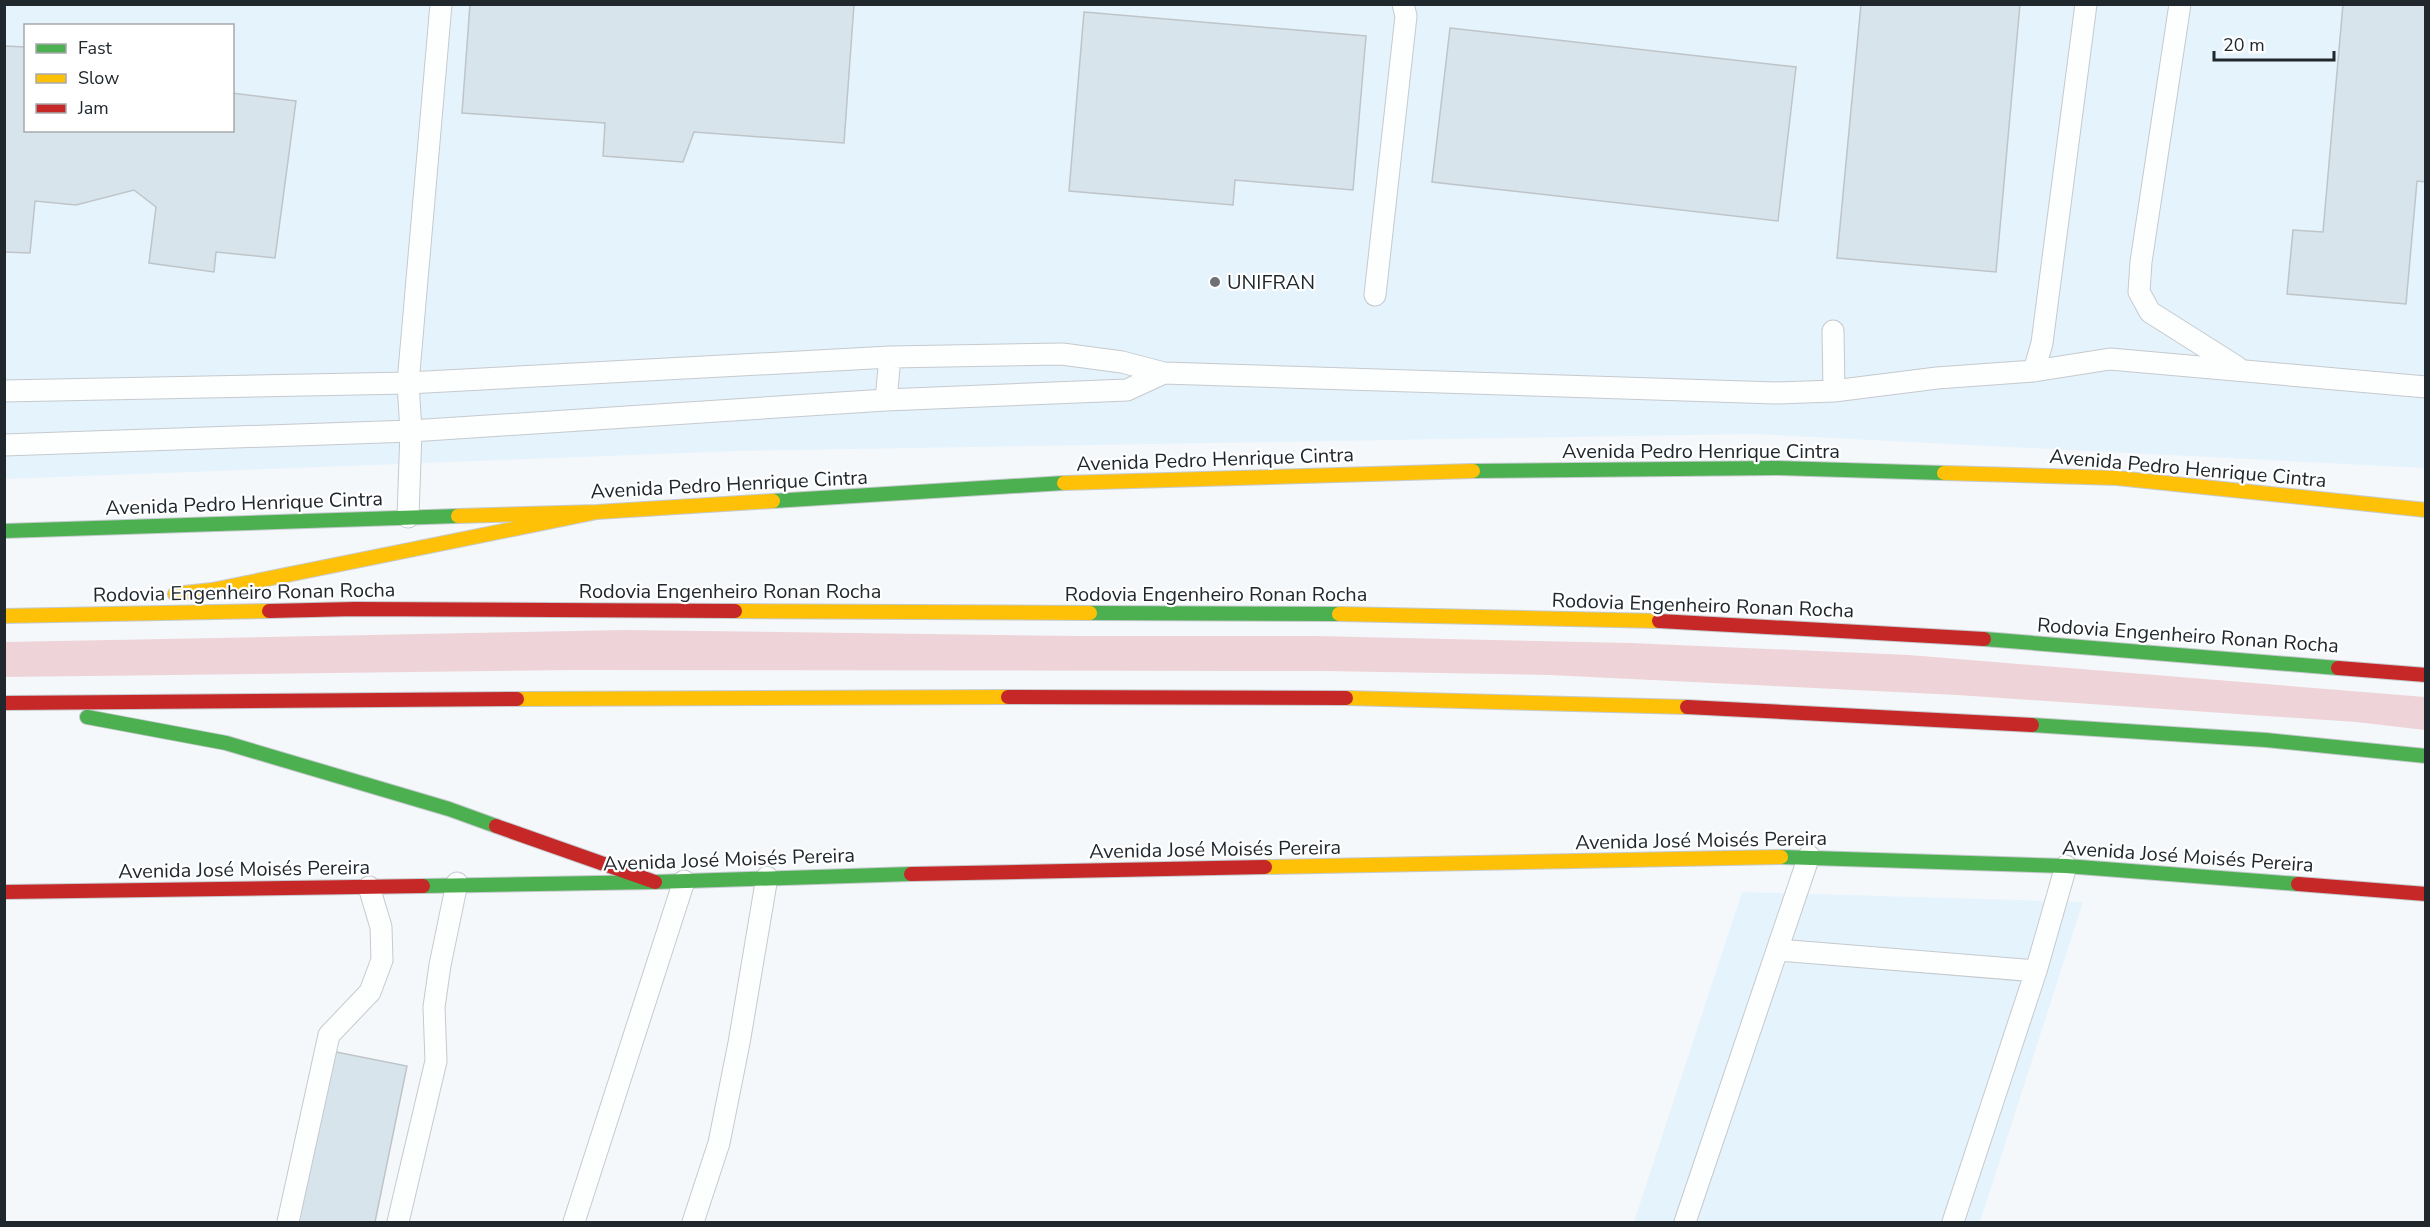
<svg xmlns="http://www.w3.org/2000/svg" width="2430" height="1227" font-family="'Nunito Sans',sans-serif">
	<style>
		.built { fill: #e5f3fc; fill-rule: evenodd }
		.green { fill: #eed4d8 }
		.building { fill: #d7e4ec; stroke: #bfc4c8; stroke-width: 1.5 }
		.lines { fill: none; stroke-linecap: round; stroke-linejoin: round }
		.lane-casing { stroke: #c5cace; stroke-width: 23 }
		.fast-casing { stroke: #c5cace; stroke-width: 16 }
		.slow-casing { stroke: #c5cace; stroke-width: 16 }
		.jam-casing { stroke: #c5cace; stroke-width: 16 }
		.lane { stroke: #fdfefe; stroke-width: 21 }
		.fast { stroke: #4caf50; stroke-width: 14 }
		.slow { stroke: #ffc107; stroke-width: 14 }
		.jam { stroke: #c62828; stroke-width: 14 }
		.poi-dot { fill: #6b7175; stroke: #fff; stroke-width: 2 }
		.labels { text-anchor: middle; stroke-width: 4.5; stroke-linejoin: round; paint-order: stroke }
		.poi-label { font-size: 20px; fill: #21282d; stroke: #fff; text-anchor: start }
		.street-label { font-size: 20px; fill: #21282d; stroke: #fff }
	</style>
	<rect width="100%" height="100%" fill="#f4f8fb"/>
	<path class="built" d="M 4,5 L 2425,5 L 2425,468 L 1753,434 L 737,451 L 5,479 ZM 26,26 L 232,26 L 232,130 L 26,130 Z
		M 1742,892 L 2083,902 L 1980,1222 L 1634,1222 Z"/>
	<path class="green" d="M 624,630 L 1078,636 L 1314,636 L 1631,643 L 1909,655 L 2425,697 L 2425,730 L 2356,722 L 1957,695 L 1549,675 L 1325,671 L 577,670 L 5,677 L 5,642 Z"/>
	<path class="building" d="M 470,4 L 854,4 L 844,143 L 694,132 L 683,162 L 603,156 L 605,123 L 462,113 Z
		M 1861,4 L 2020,4 L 1996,272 L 1837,258 Z
		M 2343,4 L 2426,4 L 2426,182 L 2417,181 L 2406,304 L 2287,294 L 2293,230 L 2323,232 Z
		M 1084,12 L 1366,36 L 1353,190 L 1235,180 L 1233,205 L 1069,191 Z
		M 1450,28 L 1796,67 L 1778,221 L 1432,182 Z
		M 4,46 L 26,47 L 26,130 L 232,130 L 232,93 L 296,101 L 275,258 L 216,252 L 214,272 L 149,263 L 156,207 L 134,190 L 76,205 L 35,201 L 30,253 L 4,252 Z
		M 331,1051 L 407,1066 L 375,1222 L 296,1222 Z"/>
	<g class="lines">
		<g class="lane-casing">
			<path id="lane" d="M 2180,4 L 2141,262 L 2139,292 L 2150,312 L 2237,367
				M 1375,295 L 1406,16 L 1403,4
				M 1833,331 L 1834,391
				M 2034,371 L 2042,343 L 2086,4
				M 4,391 L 408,383 L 890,357 L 1062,354 L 1122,362 L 1164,373 L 1775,393 L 1834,391 L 1937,378 L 2034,371 L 2110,359 L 2426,387
				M 886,400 L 890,357
				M 4,445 L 411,431 L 886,400 L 1127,390 L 1164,373
				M 408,517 L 411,431 L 408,383 L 441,4
				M 1778,950 L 2036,971
				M 288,1222 L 329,1035 L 370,992 L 382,960 L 381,927 L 369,887
				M 398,1222 L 436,1061 L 434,1007 L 440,965 L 457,883
				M 574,1222 L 684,881
				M 693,1222 L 719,1143 L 739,1043 L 767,877
				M 1685,1222 L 1809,856
				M 1953,1222 L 2036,971 L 2066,866"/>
		</g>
		<g class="fast-casing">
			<path id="fast" d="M 1473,471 L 1776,468 L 1944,473
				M 773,501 L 1064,483
				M 4,531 L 458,516
				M 1090,613 L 1339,614
				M 1984,639 L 2338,668
				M 87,717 L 226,743 L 449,809 L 496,826
				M 2032,725 L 2266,740 L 2426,756
				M 1781,857 L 2066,866 L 2298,884
				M 423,886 L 655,882 L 911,874"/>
		</g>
		<g class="slow-casing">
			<path id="slow" d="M 1944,473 L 2117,478 L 2426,510
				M 1064,483 L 1473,471
				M 458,516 L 597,512 L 773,501
				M 175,594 L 212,590 L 597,512
				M 735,611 L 1090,613
				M 1339,614 L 1659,621
				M 4,616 L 269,611
				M 1346,698 L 1687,707
				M 517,699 L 1008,697
				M 1265,867 L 1781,857"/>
		</g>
		<g class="jam-casing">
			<path id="jam" d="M 269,611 L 355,609 L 735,611
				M 1659,621 L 1984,639
				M 2338,668 L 2426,675
				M 1008,697 L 1346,698
				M 4,703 L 517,699
				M 1687,707 L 2032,725
				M 496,826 L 655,882
				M 911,874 L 1265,867
				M 2298,884 L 2426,894
				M 4,892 L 423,886"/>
		</g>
		<use href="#lane" class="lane"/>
		<use href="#fast" class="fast"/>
		<use href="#slow" class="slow"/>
		<use href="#jam" class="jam"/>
	</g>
	<circle class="poi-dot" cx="1215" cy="282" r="6"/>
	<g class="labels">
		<g class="poi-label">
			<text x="1227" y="289">UNIFRAN</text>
		</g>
		<g class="street-label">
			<text x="1701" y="458">Avenida Pedro Henrique Cintra</text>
			<text transform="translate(1215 459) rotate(-2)" y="7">Avenida Pedro Henrique Cintra</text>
			<text transform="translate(2188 468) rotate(5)" y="7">Avenida Pedro Henrique Cintra</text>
			<text transform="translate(729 484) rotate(-3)" y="7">Avenida Pedro Henrique Cintra</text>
			<text transform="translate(244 503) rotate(-2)" y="7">Avenida Pedro Henrique Cintra</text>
			<text x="730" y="598">Rodovia Engenheiro Ronan Rocha</text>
			<text transform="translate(244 592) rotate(-1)" y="7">Rodovia Engenheiro Ronan Rocha</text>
			<text x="1216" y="601">Rodovia Engenheiro Ronan Rocha</text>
			<text transform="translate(1703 605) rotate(2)" y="7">Rodovia Engenheiro Ronan Rocha</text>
			<text transform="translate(2188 635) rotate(4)" y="7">Rodovia Engenheiro Ronan Rocha</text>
			<text transform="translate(1701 840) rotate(-1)" y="7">Avenida José Moisés Pereira</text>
			<text transform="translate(1215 849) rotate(-1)" y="7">Avenida José Moisés Pereira</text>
			<text transform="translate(2188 856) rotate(4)" y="7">Avenida José Moisés Pereira</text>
			<text transform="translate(729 859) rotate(-2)" y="7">Avenida José Moisés Pereira</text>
			<text transform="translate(244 869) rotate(-1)" y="7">Avenida José Moisés Pereira</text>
		</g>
	</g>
	<rect width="2430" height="1227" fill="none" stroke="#21282d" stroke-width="12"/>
	<rect x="24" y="24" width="210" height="108" fill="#ffffff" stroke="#a6a9ab" stroke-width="1.5"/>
	<rect x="36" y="44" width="30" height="9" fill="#4caf50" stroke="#a6a9ab" stroke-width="1.5"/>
	<text x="78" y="54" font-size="18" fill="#21282d">Fast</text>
	<rect x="36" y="74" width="30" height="9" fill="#ffc107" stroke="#a6a9ab" stroke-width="1.5"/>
	<text x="78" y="84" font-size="18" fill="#21282d">Slow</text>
	<rect x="36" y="104" width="30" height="9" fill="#c62828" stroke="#a6a9ab" stroke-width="1.5"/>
	<text x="78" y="114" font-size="18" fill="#21282d">Jam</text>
	<path d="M2214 51v9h120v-9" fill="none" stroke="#21282d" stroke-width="3"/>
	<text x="2223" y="51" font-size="18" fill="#21282d" stroke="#ffffff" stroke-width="4.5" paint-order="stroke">20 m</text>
</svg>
